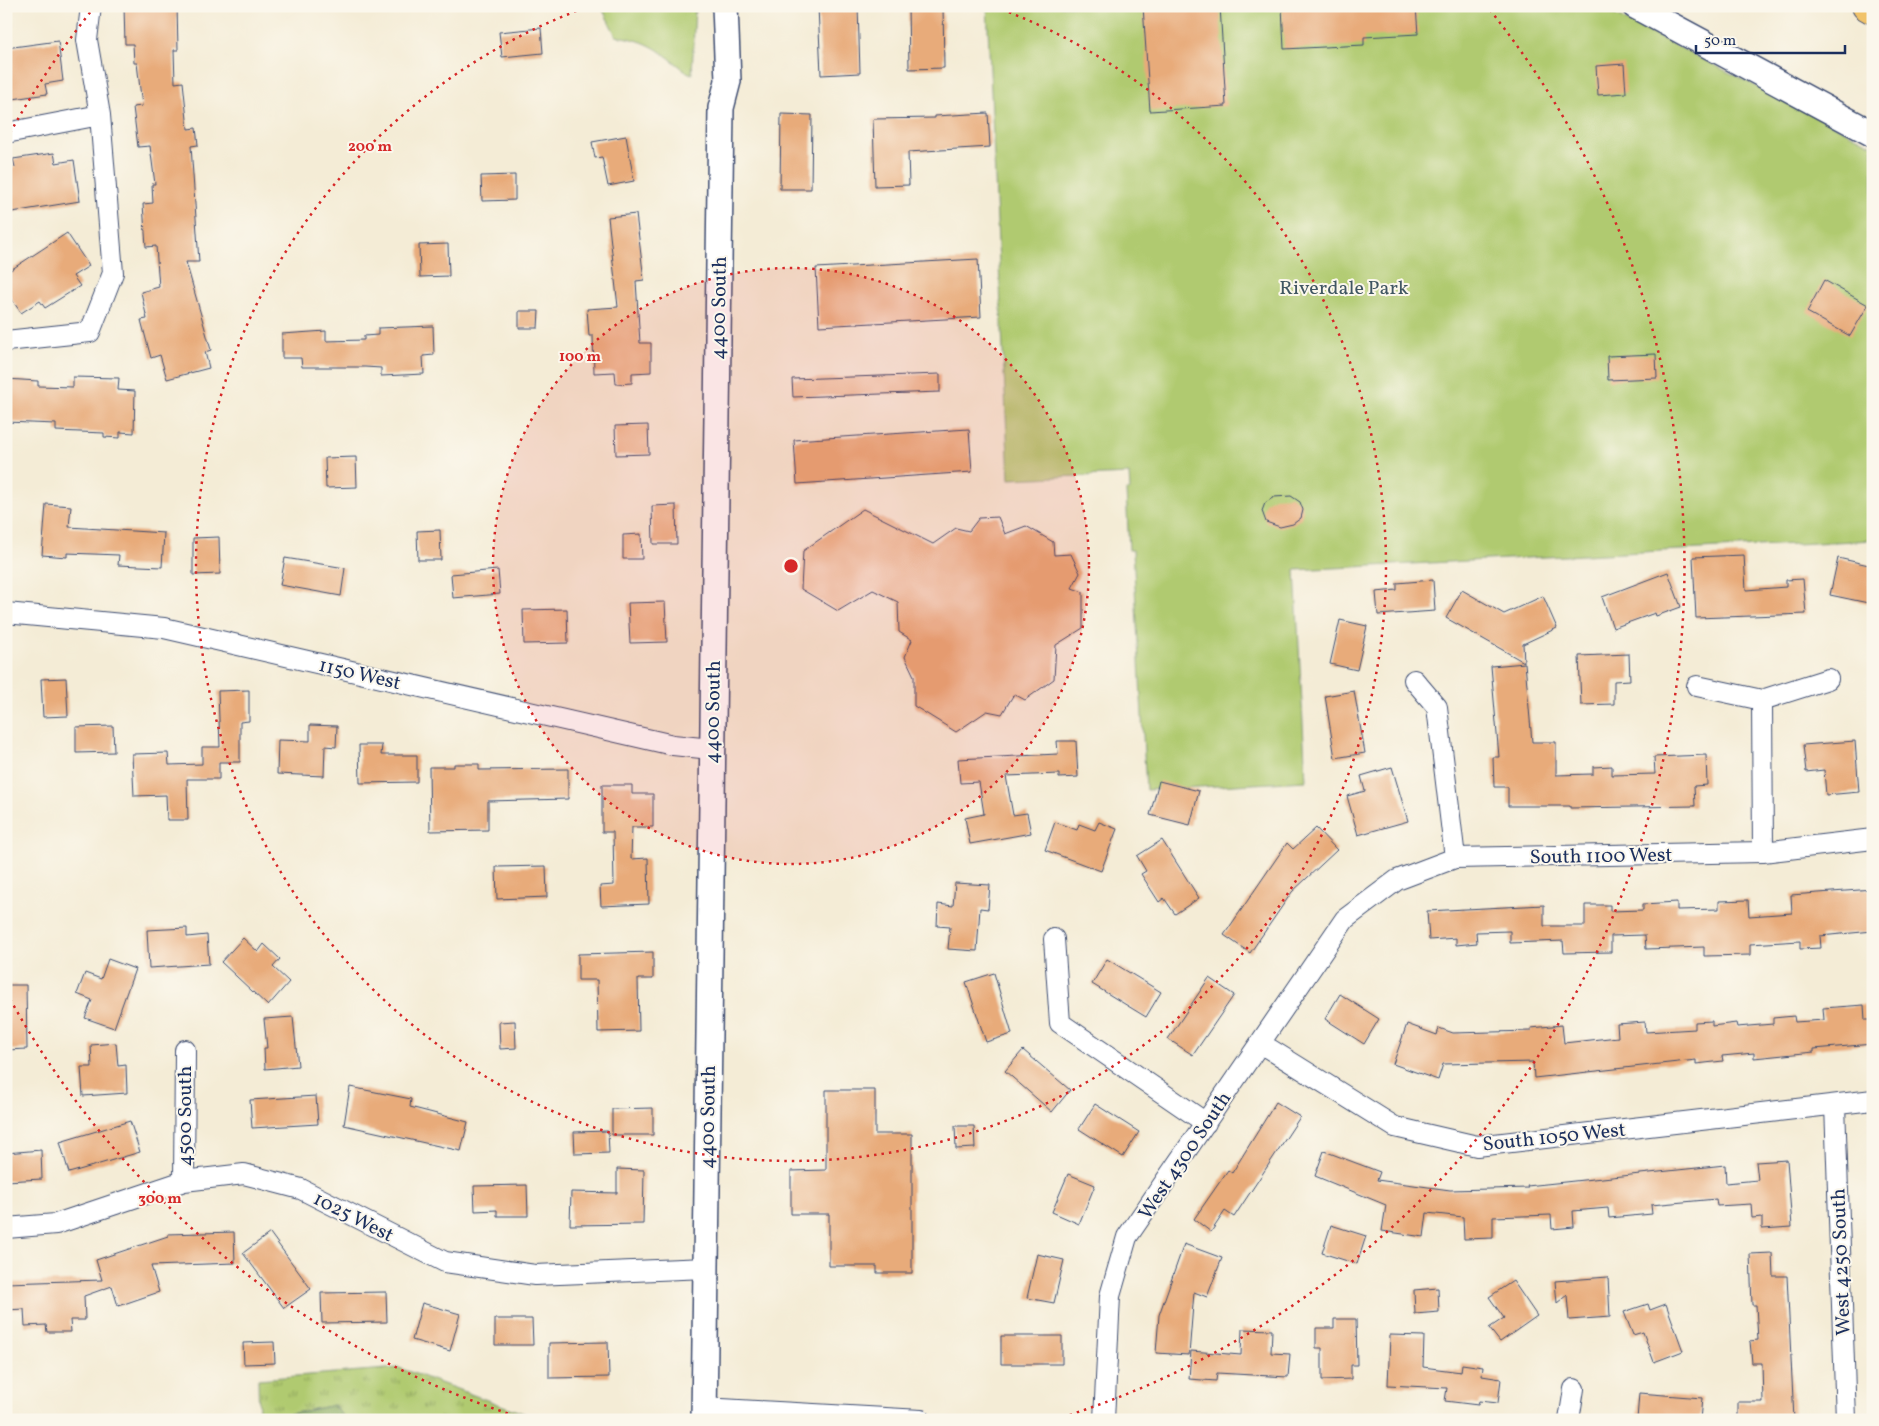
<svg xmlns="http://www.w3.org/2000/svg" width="1879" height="1426" font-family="Vollkorn,serif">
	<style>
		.grass { fill: url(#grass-tufts); stroke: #667c66 }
		.forest { fill: url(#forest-firs); stroke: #546e60 }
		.park { fill: #b0ca6f; stroke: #667c66 }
		.building { fill: #e8ab7a }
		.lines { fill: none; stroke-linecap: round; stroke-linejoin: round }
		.minor-casing { stroke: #3c4b70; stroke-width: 22 }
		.tertiary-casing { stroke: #3c4b70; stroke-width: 28 }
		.motorway-casing { stroke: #3c4b70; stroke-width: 30 }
		.minor { stroke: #fff; stroke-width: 20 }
		.tertiary { stroke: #fff; stroke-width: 25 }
		.motorway { stroke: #f1c36a; stroke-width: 28 }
		.ring { fill: none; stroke: #d62828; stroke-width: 2.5; stroke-dasharray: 2.5 5 }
		.labels { text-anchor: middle; stroke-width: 4; stroke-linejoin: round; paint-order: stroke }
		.park-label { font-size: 20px; fill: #405662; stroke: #fbf7ec }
		.street-label { font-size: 20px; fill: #1b2f5e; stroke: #fbf7ec }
		.centre { fill: #d62828; stroke: #fbf7ec; stroke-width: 2.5 }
		.ring-label { font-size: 15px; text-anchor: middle; font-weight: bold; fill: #d62828; stroke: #fbf7ec; stroke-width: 4; stroke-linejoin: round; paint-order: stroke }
	</style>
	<defs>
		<pattern id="grass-tufts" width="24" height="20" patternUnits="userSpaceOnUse" patternTransform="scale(1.25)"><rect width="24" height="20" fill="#b0ca6f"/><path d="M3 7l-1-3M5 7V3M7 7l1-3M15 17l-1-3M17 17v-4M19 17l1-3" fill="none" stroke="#8ea45e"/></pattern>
		<pattern id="forest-firs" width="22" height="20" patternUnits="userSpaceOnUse" patternTransform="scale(1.25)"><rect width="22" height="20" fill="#8cae62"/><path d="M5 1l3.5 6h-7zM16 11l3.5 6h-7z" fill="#728e54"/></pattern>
	</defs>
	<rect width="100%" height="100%" fill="#fbf7ec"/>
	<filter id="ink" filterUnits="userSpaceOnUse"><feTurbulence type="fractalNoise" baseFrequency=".02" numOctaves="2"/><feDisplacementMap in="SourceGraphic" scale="10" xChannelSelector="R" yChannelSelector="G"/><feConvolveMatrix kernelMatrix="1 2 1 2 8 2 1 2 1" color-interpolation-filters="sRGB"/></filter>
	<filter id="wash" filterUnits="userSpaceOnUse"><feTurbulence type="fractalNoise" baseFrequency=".0096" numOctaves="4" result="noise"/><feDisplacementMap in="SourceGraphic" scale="20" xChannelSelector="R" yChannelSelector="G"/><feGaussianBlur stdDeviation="1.12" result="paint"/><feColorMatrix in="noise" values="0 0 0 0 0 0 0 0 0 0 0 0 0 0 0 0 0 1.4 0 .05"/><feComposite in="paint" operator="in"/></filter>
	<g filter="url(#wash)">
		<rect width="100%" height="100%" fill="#f4ecd6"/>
		<path class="grass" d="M 399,1368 L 542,1420 L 345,1420 L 334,1405 L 259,1420 L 258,1379 Z"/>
		<path class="forest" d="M 334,1405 L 345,1420 L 264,1420 Z"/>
		<path class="park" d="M 601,6 L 695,6 L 692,74 L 687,72 C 660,51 651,41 616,36 Z
			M 987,6 L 1593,6 L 1613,14 L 1873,145 L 1873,540 L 1295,570 L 1306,781 L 1146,790 L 1133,550 L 1129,550 L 1126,490 L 1130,490 L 1129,474 L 1009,479 Z"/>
		<g id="blocks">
			<path class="building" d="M 124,6 L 177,6 L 178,50 L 174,50 L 175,83 L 183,82 L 188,129 L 196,128 L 198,145 L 191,146 L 199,262 L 186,262 L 211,350 L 205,352 L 209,368 L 167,379 L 160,355 L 151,358 L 141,320 L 147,319 L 141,292 L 159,287 L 156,246 L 146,247 L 143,204 L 153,203 L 152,184 L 155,184 L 150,146 L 138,147 L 133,107 L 142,106 L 137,63 L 134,63 L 133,44 L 125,44 Z
				M 818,6 L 858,6 L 860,73 L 821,75 Z
				M 908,6 L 943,6 L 944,68 L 909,69 Z
				M 1143,6 L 1220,6 L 1226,106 L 1150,111 Z
				M 1282,6 L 1416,6 L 1418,34 L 1364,37 L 1364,45 L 1284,49 Z
				M 541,28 L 543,53 L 502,57 L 499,32 Z
				M 58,41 L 63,81 L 45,84 L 47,94 L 6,100 L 6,48 Z
				M 1624,64 L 1626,93 L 1598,95 L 1596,66 Z
				M 988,113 L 990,147 L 908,152 L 909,185 L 875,186 L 873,119 L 935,118 L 935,116 Z
				M 781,114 L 812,115 L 811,189 L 780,189 Z
				M 626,136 L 634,181 L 608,186 L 602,157 L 595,158 L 592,142 Z
				M 54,153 L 56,163 L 74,160 L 80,201 L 6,213 L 6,169 L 15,167 L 13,159 Z
				M 515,175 L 515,200 L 482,201 L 481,176 Z
				M 636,214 L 644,280 L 636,281 L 640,343 L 651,343 L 651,372 L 632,373 L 632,383 L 616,384 L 615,372 L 594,373 L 593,336 L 589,336 L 587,309 L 618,307 L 608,217 Z
				M 67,233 L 89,266 L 73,276 L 80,286 L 45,308 L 40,301 L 21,313 L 6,291 L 6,273 Z
				M 448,244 L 449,276 L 420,277 L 419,245 Z
				M 978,259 L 981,317 L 819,326 L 816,268 Z
				M 1824,280 L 1868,305 L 1850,336 L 1807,312 Z
				M 519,311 L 539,311 L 538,328 L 519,328 Z
				M 433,326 L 434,355 L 423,356 L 424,374 L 381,376 L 381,368 L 365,367 L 302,367 L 301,358 L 282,358 L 282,334 L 326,331 L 326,341 L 364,340 L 364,336 L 378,335 L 378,328 Z
				M 1656,354 L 1657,378 L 1608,380 L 1607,356 Z
				M 940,374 L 940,392 L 793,397 L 792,379 Z
				M 73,377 L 119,378 L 118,390 L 135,391 L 134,433 L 120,432 L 120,438 L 104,437 L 104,433 L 56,431 L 56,424 L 6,422 L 6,379 L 38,381 L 38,386 L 73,387 Z
				M 648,425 L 649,454 L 616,455 L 615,426 Z
				M 969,429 L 972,472 L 797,484 L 794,440 Z
				M 356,457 L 357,487 L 326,488 L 325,458 Z
				M 1291,496 L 1300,502 L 1303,510 L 1301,518 L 1293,524 L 1280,527 L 1266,522 L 1262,511 L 1265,503 L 1274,497 Z
				M 46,504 L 71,506 L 69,527 L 164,533 L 162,567 L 118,565 L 119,555 L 67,553 L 67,557 L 42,555 Z
				M 676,505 L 677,544 L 653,544 L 652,506 Z
				M 863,509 L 933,544 L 956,528 L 969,531 L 979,518 L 998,517 L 1005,534 L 1026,526 L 1053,542 L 1054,555 L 1071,554 L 1080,573 L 1072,588 L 1083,592 L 1083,628 L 1056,645 L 1054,679 L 1025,700 L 1014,694 L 1002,714 L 987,711 L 956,732 L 914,706 L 914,676 L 905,657 L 912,640 L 899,632 L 898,602 L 873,590 L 838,611 L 801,589 L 803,551 Z
				M 440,530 L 441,560 L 418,560 L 417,531 Z
				M 641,534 L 642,559 L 623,559 L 623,535 Z
				M 219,537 L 220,574 L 193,575 L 193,538 Z
				M 1744,555 L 1746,590 L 1786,587 L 1786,580 L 1803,579 L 1806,614 L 1696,618 L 1693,557 Z
				M 285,558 L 345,568 L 341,596 L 280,585 Z
				M 1838,558 L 1873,566 L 1873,604 L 1830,595 Z
				M 498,570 L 500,594 L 453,598 L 451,574 Z
				M 1668,572 L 1681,607 L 1656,616 L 1655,613 L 1613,628 L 1602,597 Z
				M 1433,580 L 1435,611 L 1378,615 L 1376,592 L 1397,590 L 1397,583 Z
				M 1462,590 L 1504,614 L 1543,596 L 1557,628 L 1523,644 L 1524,662 L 1446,618 Z
				M 665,602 L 667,642 L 630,643 L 628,603 Z
				M 567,609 L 568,643 L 524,644 L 523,610 Z
				M 1340,620 L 1367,626 L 1357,670 L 1330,664 Z
				M 1629,654 L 1630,680 L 1614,681 L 1614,704 L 1581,705 L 1579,656 Z
				M 1525,663 L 1532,742 L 1556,742 L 1556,775 L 1593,774 L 1593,767 L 1612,766 L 1612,775 L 1655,774 L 1654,757 L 1706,755 L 1707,785 L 1694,786 L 1695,806 L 1570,808 L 1570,806 L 1508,806 L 1508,787 L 1494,787 L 1493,757 L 1499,757 L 1491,666 Z
				M 66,678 L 68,716 L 43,717 L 41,679 Z
				M 249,690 L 249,721 L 240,722 L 240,762 L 219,762 L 219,779 L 187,779 L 188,820 L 167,820 L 166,795 L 134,796 L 132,754 L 168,753 L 169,765 L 202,764 L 202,747 L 220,747 L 218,691 Z
				M 1354,691 L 1365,753 L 1335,758 L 1325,696 Z
				M 310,725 L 337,726 L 336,747 L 325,746 L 324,776 L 277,774 L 278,740 L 310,741 Z
				M 113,726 L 114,752 L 76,753 L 76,727 Z
				M 1057,741 L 1076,741 L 1078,777 L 1059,778 L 1059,774 L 1006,776 L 1013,815 L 1027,813 L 1031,833 L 970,844 L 965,818 L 984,814 L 979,782 L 960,783 L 958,759 L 1058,754 Z
				M 1855,741 L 1859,792 L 1826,795 L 1824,770 L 1806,772 L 1803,745 Z
				M 359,745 L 382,745 L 381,755 L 417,755 L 417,782 L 360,783 Z
				M 454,764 L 479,764 L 479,770 L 568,769 L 568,799 L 488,801 L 488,830 L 430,831 L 429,767 L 454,767 Z
				M 1392,767 L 1408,821 L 1358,835 L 1347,796 L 1365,791 L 1361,776 Z
				M 1159,781 L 1199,791 L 1190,825 L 1150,815 Z
				M 602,785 L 632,785 L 632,794 L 653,794 L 653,827 L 632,827 L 631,859 L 648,858 L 649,904 L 601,906 L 600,886 L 614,885 L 613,832 L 602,832 Z
				M 1055,822 L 1077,830 L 1079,824 L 1095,830 L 1099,822 L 1117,829 L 1101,871 L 1045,850 Z
				M 1316,828 L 1337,850 L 1292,892 L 1250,953 L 1224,935 L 1287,843 L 1293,849 Z
				M 1162,840 L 1199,898 L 1175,914 L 1164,898 L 1159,902 L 1141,874 L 1146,871 L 1137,856 Z
				M 546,866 L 547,897 L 497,899 L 496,867 Z
				M 955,883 L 990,885 L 988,909 L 980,908 L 977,951 L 948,949 L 950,927 L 937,926 L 938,904 L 953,906 Z
				M 1873,889 L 1873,931 L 1820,936 L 1821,948 L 1800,949 L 1800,941 L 1750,944 L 1750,955 L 1704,956 L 1704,947 L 1646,949 L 1645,935 L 1611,936 L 1611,952 L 1564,953 L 1563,941 L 1510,943 L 1510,931 L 1476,932 L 1477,943 L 1456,945 L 1456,938 L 1429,940 L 1427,911 L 1544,905 L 1544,926 L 1585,926 L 1585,905 L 1610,905 L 1610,911 L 1643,910 L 1643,904 L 1677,902 L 1677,910 L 1719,909 L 1719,901 L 1748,900 L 1749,916 L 1792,913 L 1791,895 Z
				M 187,928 L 187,937 L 207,935 L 209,964 L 149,968 L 147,930 Z
				M 243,938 L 258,952 L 264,944 L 280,959 L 273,967 L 289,982 L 268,1006 L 221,962 Z
				M 653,952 L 653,979 L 638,979 L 639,1031 L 598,1032 L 597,980 L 578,980 L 578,954 Z
				M 108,959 L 135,969 L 114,1028 L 85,1018 L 92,1000 L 77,994 L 85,973 L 101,979 Z
				M 1107,959 L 1161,992 L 1146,1017 L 1092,984 Z
				M 994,973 L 1012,1034 L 986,1042 L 966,982 Z
				M 1209,978 L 1234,995 L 1193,1055 L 1168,1039 Z
				M 6,985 L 26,985 L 27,1049 L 6,1050 Z
				M 1340,994 L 1379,1019 L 1364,1044 L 1325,1019 Z
				M 1864,1005 L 1865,1020 L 1873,1020 L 1873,1044 L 1814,1049 L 1814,1052 L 1754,1058 L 1754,1053 L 1722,1056 L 1723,1061 L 1696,1064 L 1696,1060 L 1534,1078 L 1533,1062 L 1443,1064 L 1438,1080 L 1393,1064 L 1407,1024 L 1437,1035 L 1439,1028 L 1453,1033 L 1531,1031 L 1531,1028 L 1562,1025 L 1564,1043 L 1618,1037 L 1617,1024 L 1645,1022 L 1646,1032 L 1695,1029 L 1695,1022 L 1712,1021 L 1712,1026 L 1736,1023 L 1737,1027 L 1773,1024 L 1773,1018 L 1794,1016 L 1795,1022 L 1824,1020 L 1823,1008 Z
				M 293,1017 L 298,1066 L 265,1069 L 264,1048 L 267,1048 L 264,1019 Z
				M 515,1021 L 516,1048 L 500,1049 L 499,1022 Z
				M 116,1043 L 118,1066 L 126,1065 L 127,1093 L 83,1096 L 81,1067 L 92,1067 L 91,1045 Z
				M 1023,1050 L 1070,1090 L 1052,1112 L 1005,1071 Z
				M 350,1087 L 411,1099 L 410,1107 L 468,1122 L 461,1151 L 344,1125 Z
				M 826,1090 L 875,1090 L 875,1134 L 912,1134 L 912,1273 L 877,1273 L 877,1266 L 829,1266 L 829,1214 L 791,1214 L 791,1171 L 826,1170 Z
				M 316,1096 L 318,1124 L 252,1128 L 250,1100 Z
				M 1276,1102 L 1300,1117 L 1234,1217 L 1225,1211 L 1211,1232 L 1194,1219 L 1228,1170 L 1232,1173 Z
				M 1095,1104 L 1139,1132 L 1123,1157 L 1079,1129 Z
				M 653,1108 L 653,1135 L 612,1135 L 612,1109 Z
				M 130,1121 L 140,1152 L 69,1173 L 60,1142 Z
				M 955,1126 L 974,1126 L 975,1148 L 956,1149 Z
				M 608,1131 L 609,1153 L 575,1154 L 574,1132 Z
				M 41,1150 L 42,1179 L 6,1181 L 6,1153 Z
				M 1324,1151 L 1380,1172 L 1377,1180 L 1450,1190 L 1528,1188 L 1527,1186 L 1725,1165 L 1726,1183 L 1758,1180 L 1756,1162 L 1787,1160 L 1792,1227 L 1762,1229 L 1762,1217 L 1752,1218 L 1751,1204 L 1717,1206 L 1716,1199 L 1651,1205 L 1652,1214 L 1609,1218 L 1608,1208 L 1573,1211 L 1574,1227 L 1552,1229 L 1551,1215 L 1493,1217 L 1493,1238 L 1464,1239 L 1463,1217 L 1427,1213 L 1424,1237 L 1382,1231 L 1386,1205 L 1315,1176 Z
				M 617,1169 L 644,1170 L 643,1224 L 570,1225 L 571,1192 L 617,1193 Z
				M 1068,1174 L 1095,1185 L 1079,1224 L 1052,1212 Z
				M 527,1185 L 528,1216 L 497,1216 L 497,1210 L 475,1211 L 474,1186 Z
				M 1331,1225 L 1366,1236 L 1357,1264 L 1322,1253 Z
				M 234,1232 L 235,1263 L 151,1266 L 159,1292 L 118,1306 L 112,1286 L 84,1296 L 85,1320 L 70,1320 L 71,1332 L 47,1332 L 46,1325 L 25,1326 L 24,1309 L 6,1310 L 6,1283 L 102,1280 L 96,1260 L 168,1236 L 168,1234 Z
				M 270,1233 L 311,1289 L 284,1308 L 243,1253 Z
				M 1184,1244 L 1222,1258 L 1207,1297 L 1194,1292 L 1189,1355 L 1156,1353 L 1159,1315 Z
				M 1772,1253 L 1773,1276 L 1787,1276 L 1794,1420 L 1738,1420 L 1738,1402 L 1763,1402 L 1762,1363 L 1752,1363 L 1750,1341 L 1758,1340 L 1756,1305 L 1752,1305 L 1750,1254 Z
				M 1037,1254 L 1064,1260 L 1054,1303 L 1027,1298 Z
				M 1608,1277 L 1610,1317 L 1569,1320 L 1567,1295 L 1557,1303 L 1555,1281 Z
				M 1513,1281 L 1537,1316 L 1500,1342 L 1489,1328 L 1504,1318 L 1489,1297 Z
				M 1438,1288 L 1439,1312 L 1415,1314 L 1414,1290 Z
				M 386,1292 L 387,1322 L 322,1323 L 321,1293 Z
				M 422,1303 L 460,1314 L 450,1351 L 412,1340 Z
				M 1648,1304 L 1650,1310 L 1666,1304 L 1683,1351 L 1654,1362 L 1643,1332 L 1633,1335 L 1624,1312 Z
				M 495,1319 L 532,1319 L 533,1345 L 495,1345 Z
				M 1334,1319 L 1356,1319 L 1357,1365 L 1351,1365 L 1351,1379 L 1322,1380 L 1322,1348 L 1316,1348 L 1316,1328 L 1334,1328 Z
				M 1242,1329 L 1272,1330 L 1271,1353 L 1290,1354 L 1288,1377 L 1217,1373 L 1216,1381 L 1189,1379 L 1191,1351 L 1241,1355 Z
				M 1390,1335 L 1424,1336 L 1423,1367 L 1461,1372 L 1462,1364 L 1483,1367 L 1482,1376 L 1501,1379 L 1498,1403 L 1479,1401 L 1478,1405 L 1445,1401 L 1447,1388 L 1388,1385 Z
				M 1001,1336 L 1062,1336 L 1062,1364 L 1001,1364 Z
				M 274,1342 L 275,1363 L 244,1364 L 243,1343 Z
				M 608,1342 L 609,1377 L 549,1378 L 549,1343 Z
				M 1639,1393 L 1702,1398 L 1700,1420 L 1637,1420 Z"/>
		</g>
	</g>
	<g filter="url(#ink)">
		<use href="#blocks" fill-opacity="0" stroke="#3c4b70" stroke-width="1"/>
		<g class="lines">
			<g class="minor-casing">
				<path id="minor" d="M 6,133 L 100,115
					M 6,341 L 90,332 L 113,273 L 100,115 L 87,40 L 91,6
					M 6,613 L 164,628 L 673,745 L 711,749
					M 1414,680 L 1437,707 L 1455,858
					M 1697,686 L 1762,700 L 1828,679
					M 1762,700 L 1763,852
					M 1054,939 L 1060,1023 L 1206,1123
					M 1260,1043 L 1395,1127 L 1477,1146 L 1873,1100
					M 1835,1105 L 1846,1420
					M 184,1181 L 185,1050
					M 6,1228 L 56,1224 L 184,1181 L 244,1174 L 301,1189 L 445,1262 L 535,1275 L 706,1268
					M 704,1408 L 921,1420
					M 1104,1420 L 1110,1296 L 1127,1237 L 1345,919 L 1397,880 L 1455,858 L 1763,852 L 1873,839
					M 1569,1420 L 1574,1389"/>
			</g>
			<g class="tertiary-casing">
				<path id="tertiary" d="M 1635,6 L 1873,134
					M 704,1420 L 721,108 L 728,81 L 725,6"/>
			</g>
			<g class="motorway-casing">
				<path id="motorway" d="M 1866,6 L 1873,10"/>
			</g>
			<use href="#minor" class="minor"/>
			<use href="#tertiary" class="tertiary"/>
			<use href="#motorway" class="motorway"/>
		</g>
	</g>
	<circle cx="791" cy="566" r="298" fill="#d62828" fill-opacity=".12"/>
	<g class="ring">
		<circle cx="791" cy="566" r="298"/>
		<path d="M995 7A595 595 0 1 1 587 7"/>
		<path d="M522 1418A893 893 0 0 1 10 999M10 133A893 893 0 0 1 92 10M1490 10A893 893 0 0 1 1060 1418"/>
	</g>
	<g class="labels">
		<g class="park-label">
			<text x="1344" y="294">Riverdale Park</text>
		</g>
		<g class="street-label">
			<text transform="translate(718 308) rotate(-89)" y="7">4400 South</text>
			<text transform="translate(360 673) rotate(13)" y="7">1150 West</text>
			<text transform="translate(712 712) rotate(-89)" y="7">4400 South</text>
			<text transform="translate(1601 855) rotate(-1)" y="7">South 1100 West</text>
			<text transform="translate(184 1116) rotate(-90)" y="7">4500 South</text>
			<text transform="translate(707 1117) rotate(-89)" y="7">4400 South</text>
			<text transform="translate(1554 1136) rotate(-6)" y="7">South 1050 West</text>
			<text transform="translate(1184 1155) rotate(-56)" y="7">West 4300 South</text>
			<text transform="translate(354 1216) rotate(27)" y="7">1025 West</text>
			<text transform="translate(1840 1262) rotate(-92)" y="7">West 4250 South</text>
		</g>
	</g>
	<circle cx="791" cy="566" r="8" class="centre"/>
	<g class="ring-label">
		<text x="370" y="151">200 m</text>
		<text x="580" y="361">100 m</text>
		<text x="160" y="1203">300 m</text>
	</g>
	<rect width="1879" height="1426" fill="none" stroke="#fbf7ec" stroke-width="25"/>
	<path d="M1696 45v8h149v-8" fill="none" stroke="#1b2f5e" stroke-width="2.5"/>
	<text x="1704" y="45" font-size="15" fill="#1b2f5e" stroke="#fbf7ec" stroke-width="4" paint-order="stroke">50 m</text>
</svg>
